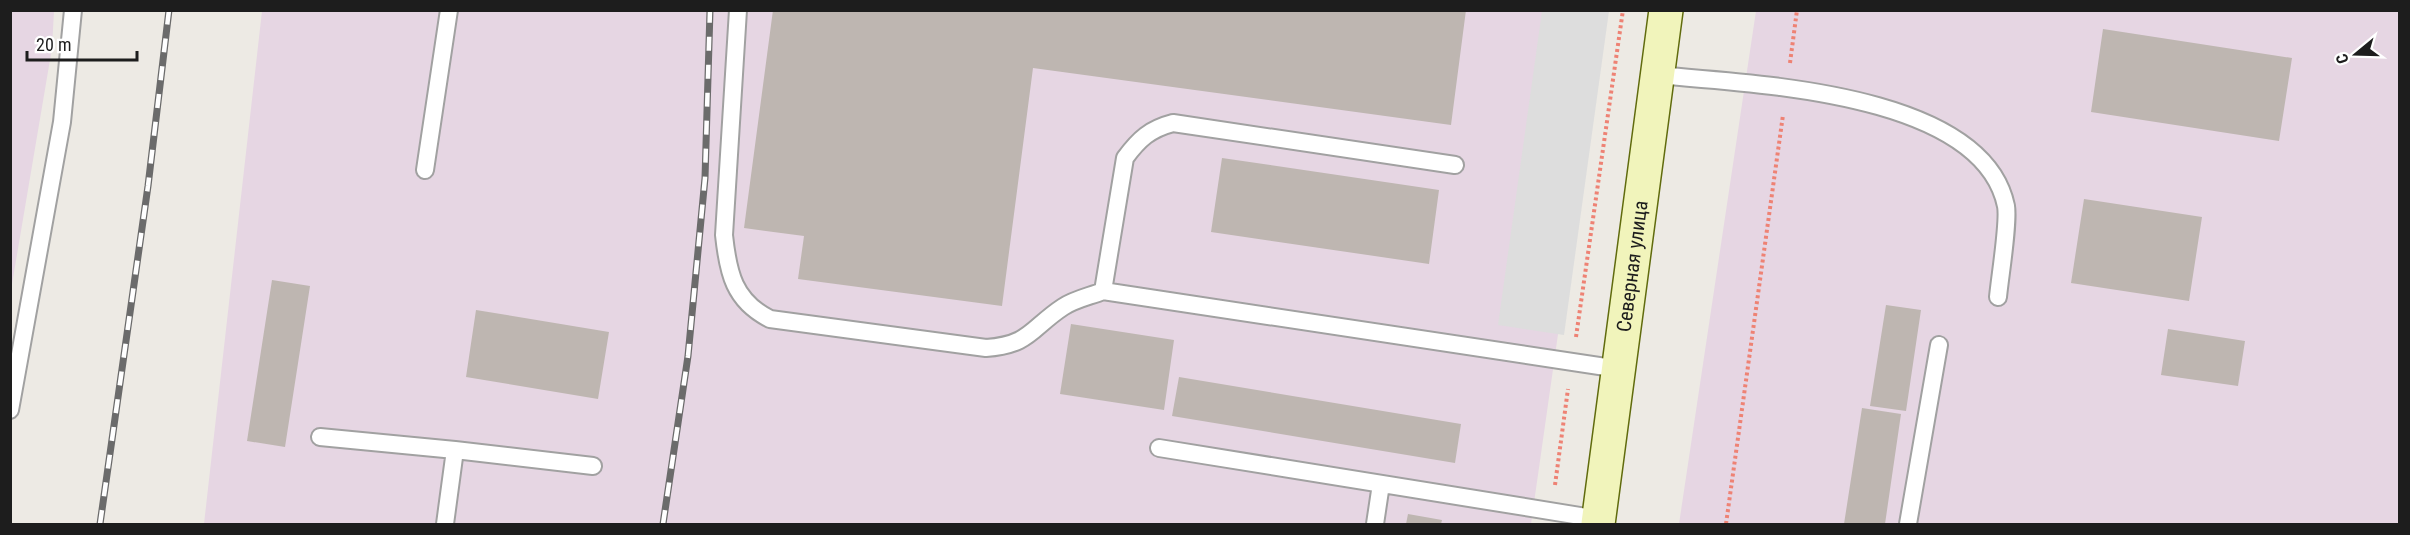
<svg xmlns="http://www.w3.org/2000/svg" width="2410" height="535" font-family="'Roboto Condensed',sans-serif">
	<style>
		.industrial { fill: #e6d6e3 }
		.parking { fill: #ddd }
		.building { fill: #beb6b1 }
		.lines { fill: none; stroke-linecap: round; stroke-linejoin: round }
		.lane-casing { stroke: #a1a1a1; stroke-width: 20 }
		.secondary-casing { stroke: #606b0d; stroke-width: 36 }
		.path { stroke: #ee8274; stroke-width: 4; stroke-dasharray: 3 3; stroke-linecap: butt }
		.lane { stroke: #fff; stroke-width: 16 }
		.secondary { stroke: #f1f4bb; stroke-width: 33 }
		.rail-casing { stroke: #6b6b6b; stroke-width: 7 }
		.rail { stroke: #fff; stroke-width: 4.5; stroke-dasharray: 14; stroke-linecap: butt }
		.labels { text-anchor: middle; stroke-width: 6; stroke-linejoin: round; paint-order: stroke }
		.street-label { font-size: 20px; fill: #1d1d1d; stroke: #fff }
	</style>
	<rect width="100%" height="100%" fill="#edeae4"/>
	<path class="industrial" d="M 11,10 L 54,11 L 52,48 L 11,290 Z
		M 262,11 L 1604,11 L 1531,524 L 204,524 Z
		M 1756,11 L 2399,11 L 2399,524 L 1679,524 Z"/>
	<path class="parking" d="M 1542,11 L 1609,11 L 1564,335 L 1498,325 Z"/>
	<path class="building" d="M 773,10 L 1466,10 L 1451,125 L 1033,68 L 1002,306 L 798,279 L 804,236 L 744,228 Z
		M 2103,29 L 2292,58 L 2279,141 L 2091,112 Z
		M 1222,158 L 1439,190 L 1429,264 L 1211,232 Z
		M 2084,199 L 2202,217 L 2189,301 L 2071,283 Z
		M 272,280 L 310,286 L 285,447 L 247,441 Z
		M 1886,305 L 1921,310 L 1906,411 L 1870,406 Z
		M 476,310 L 609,332 L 598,399 L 466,377 Z
		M 1071,324 L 1174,340 L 1164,410 L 1060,394 Z
		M 2168,329 L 2245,341 L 2238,386 L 2161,375 Z
		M 1179,377 L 1461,424 L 1455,463 L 1172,416 Z
		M 1862,408 L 1901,414 L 1885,524 L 1844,524 Z
		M 1408,514 L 1442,520 L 1441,524 L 1406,524 Z"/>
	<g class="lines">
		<g class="lane-casing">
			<path id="lane" d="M 738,10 L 724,235 C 728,273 734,301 770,319 L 986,348 C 1030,345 1031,328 1063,307 C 1075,299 1091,296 1103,291
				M 1657,75 C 1750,84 1982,91 2006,206 C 2009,222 2000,276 1998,297
				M 1455,165 L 1173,123 C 1150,129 1139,139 1125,158 L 1103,291 L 1619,369
				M 425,170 L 449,10
				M 10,410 L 62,122 L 73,10
				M 320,437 L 455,450
				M 1159,448 L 1599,519
				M 445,524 L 455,450 L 593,466
				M 1375,524 L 1381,484
				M 1908,524 L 1939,345"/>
		</g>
		<g class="secondary-casing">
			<g id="secondary">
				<path id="s1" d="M 1598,524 L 1666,10"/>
			</g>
		</g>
		<path class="path" d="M 1790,63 L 1797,10
			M 1576,337 L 1623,10
			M 1555,485 L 1568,389
			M 1726,524 L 1783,115"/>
		<use href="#lane" class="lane"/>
		<use href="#secondary" class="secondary"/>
		<g class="rail-casing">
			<path id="rail" d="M 100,524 L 148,186 L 169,10
				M 663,524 L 688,356 L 705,178 L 710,10"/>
		</g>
		<use href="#rail" class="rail"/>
	</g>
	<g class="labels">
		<g class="street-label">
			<text dy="7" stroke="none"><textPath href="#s1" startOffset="260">Северная улица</textPath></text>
		</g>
	</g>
	<rect width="2410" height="535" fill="none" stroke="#1d1d1d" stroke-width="24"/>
	<g transform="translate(2356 54) rotate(251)" stroke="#ffffff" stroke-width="4.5" paint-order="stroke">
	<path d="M0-4.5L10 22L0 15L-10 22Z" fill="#1d1d1d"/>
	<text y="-9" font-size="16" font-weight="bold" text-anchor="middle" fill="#1d1d1d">С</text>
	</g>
	<path d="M27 51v9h110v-9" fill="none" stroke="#1d1d1d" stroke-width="3"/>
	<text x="36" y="51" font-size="18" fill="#1d1d1d" stroke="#ffffff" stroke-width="4.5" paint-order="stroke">20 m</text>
</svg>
